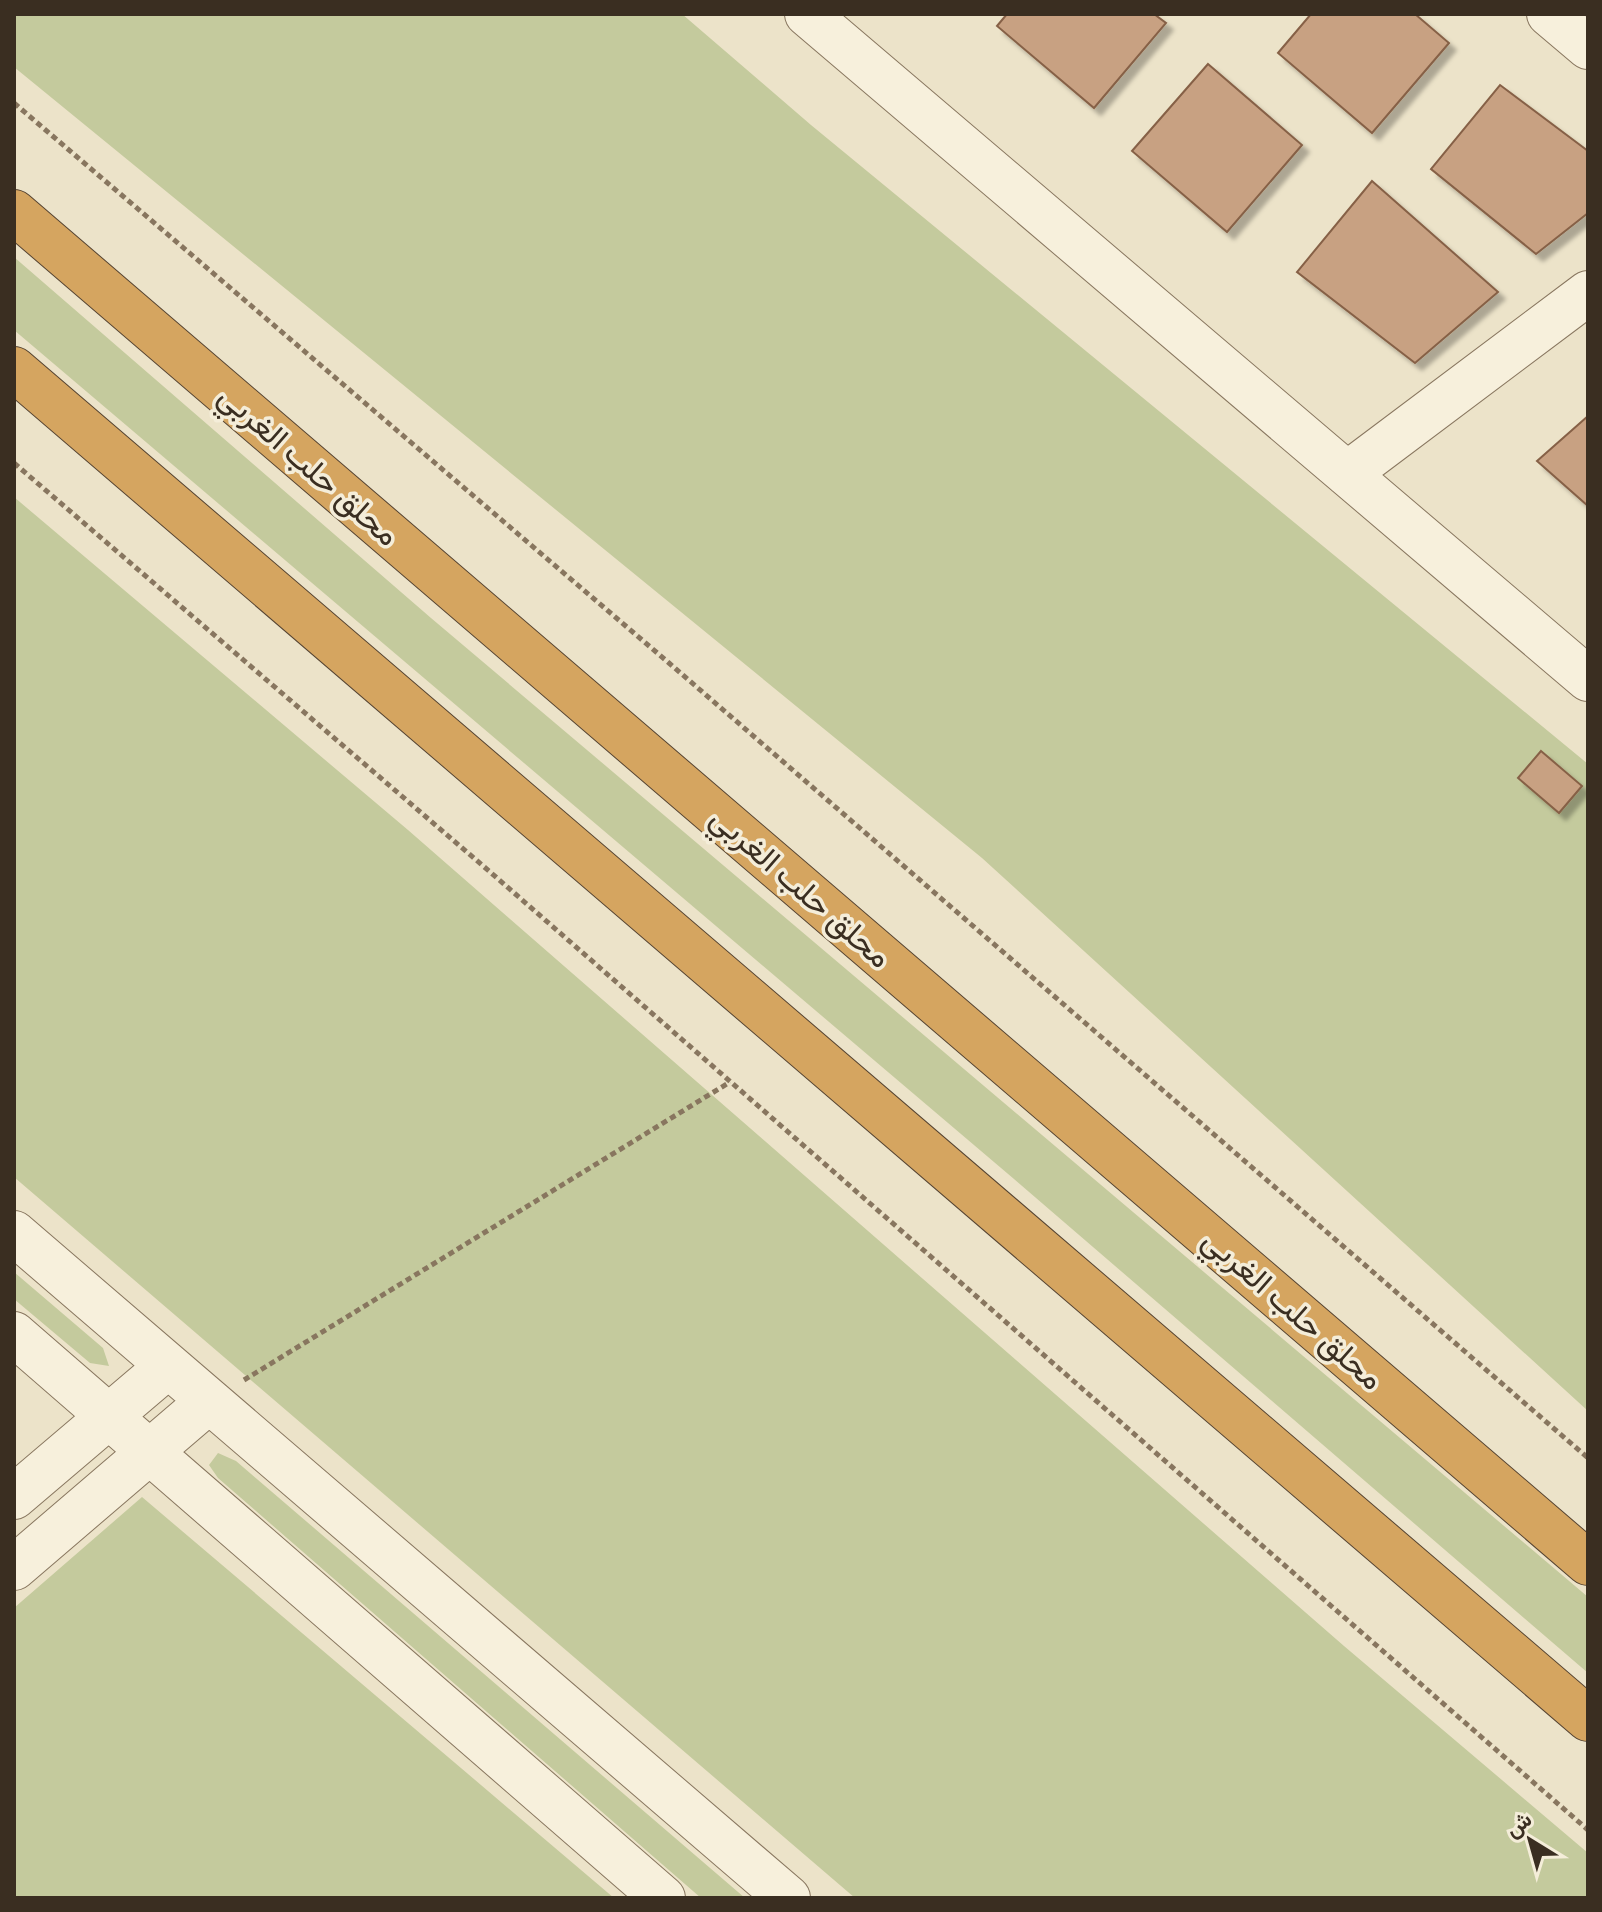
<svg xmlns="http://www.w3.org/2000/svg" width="1602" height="1912" font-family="'Zilla Slab',Vazirmatn,serif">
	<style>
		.green { fill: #c4ca9d }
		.building { fill: #c8a182; stroke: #866146; stroke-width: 2; filter: url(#shadow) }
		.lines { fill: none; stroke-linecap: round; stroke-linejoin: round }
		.minor-casing { stroke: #88765f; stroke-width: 46 }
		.highway-casing { stroke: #564432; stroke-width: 46 }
		.path { stroke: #88765f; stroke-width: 5; stroke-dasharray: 6 4; stroke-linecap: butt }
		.minor { stroke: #f7f0dc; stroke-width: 44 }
		.highway { stroke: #d5a560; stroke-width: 44 }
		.labels { text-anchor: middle; stroke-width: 7; stroke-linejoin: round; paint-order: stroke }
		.street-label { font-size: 32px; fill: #3a2e21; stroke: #f4edd9 }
	</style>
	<defs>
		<filter id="shadow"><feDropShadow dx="7" dy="7" stdDeviation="2" flood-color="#0004"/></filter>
	</defs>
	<rect width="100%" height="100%" fill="#ece3c9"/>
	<path class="green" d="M 14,14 L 682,14 L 811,125 L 1588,764 L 1588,1411 L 982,858 L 14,67 Z
		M 14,257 L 431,618 L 1588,1597 L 1588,1673 L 1014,1179 L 14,330 Z
		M 14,497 L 408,830 L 1344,1646 L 1588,1853 L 1588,1898 L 855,1898 L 14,1177 Z
		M 14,1272 L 103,1348 L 109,1366 L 90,1363 L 14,1299 Z
		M 218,1453 L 236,1461 L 745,1898 L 701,1898 L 218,1478 L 209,1465 Z
		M 142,1497 L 614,1898 L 14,1898 L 14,1608 Z"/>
	<path class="building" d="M 1007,14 L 1154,14 L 1166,23 L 1094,108 L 997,26 Z
		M 1311,14 L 1415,14 L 1449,43 L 1372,133 L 1278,53 Z
		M 1208,64 L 1302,145 L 1227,232 L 1132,151 Z
		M 1500,85 L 1588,151 L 1588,213 L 1536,254 L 1431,169 Z
		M 1372,181 L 1498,292 L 1415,363 L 1297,272 Z
		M 1588,416 L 1588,506 L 1537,461 Z
		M 1541,751 L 1582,786 L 1559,813 L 1518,778 Z"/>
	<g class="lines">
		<g class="minor-casing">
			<path id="minor" d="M 807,14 L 1588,679
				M 1549,14 L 1588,47
				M 1347,474 L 1588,293
				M 14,1233 L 788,1898
				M 14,1334 L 663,1898
				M 14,1497 L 168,1366
				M 14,1568 L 209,1401"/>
		</g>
		<g class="highway-casing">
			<path id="highway" d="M 14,212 L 1588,1563
				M 14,369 L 1588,1719"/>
		</g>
		<path class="path" d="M 14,103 L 669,663 L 1588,1458
			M 14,463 L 489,871 L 1588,1830
			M 244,1380 L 730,1082"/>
		<use href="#minor" class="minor"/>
		<use href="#highway" class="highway"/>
	</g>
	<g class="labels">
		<g class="street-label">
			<text transform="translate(309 465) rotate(41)" y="11">محلق حلب الغربي</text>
			<text transform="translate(801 887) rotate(41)" y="11">محلق حلب الغربي</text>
			<text transform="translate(1293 1309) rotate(41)" y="11">محلق حلب الغربي</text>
		</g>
	</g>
	<rect width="1602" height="1912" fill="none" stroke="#3a2e21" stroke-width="32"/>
	<g transform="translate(1530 1840) rotate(323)" stroke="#f4edd9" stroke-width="6" paint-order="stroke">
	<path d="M0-6L14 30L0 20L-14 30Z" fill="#3a2e21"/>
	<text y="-12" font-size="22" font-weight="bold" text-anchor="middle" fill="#3a2e21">ش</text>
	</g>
</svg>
